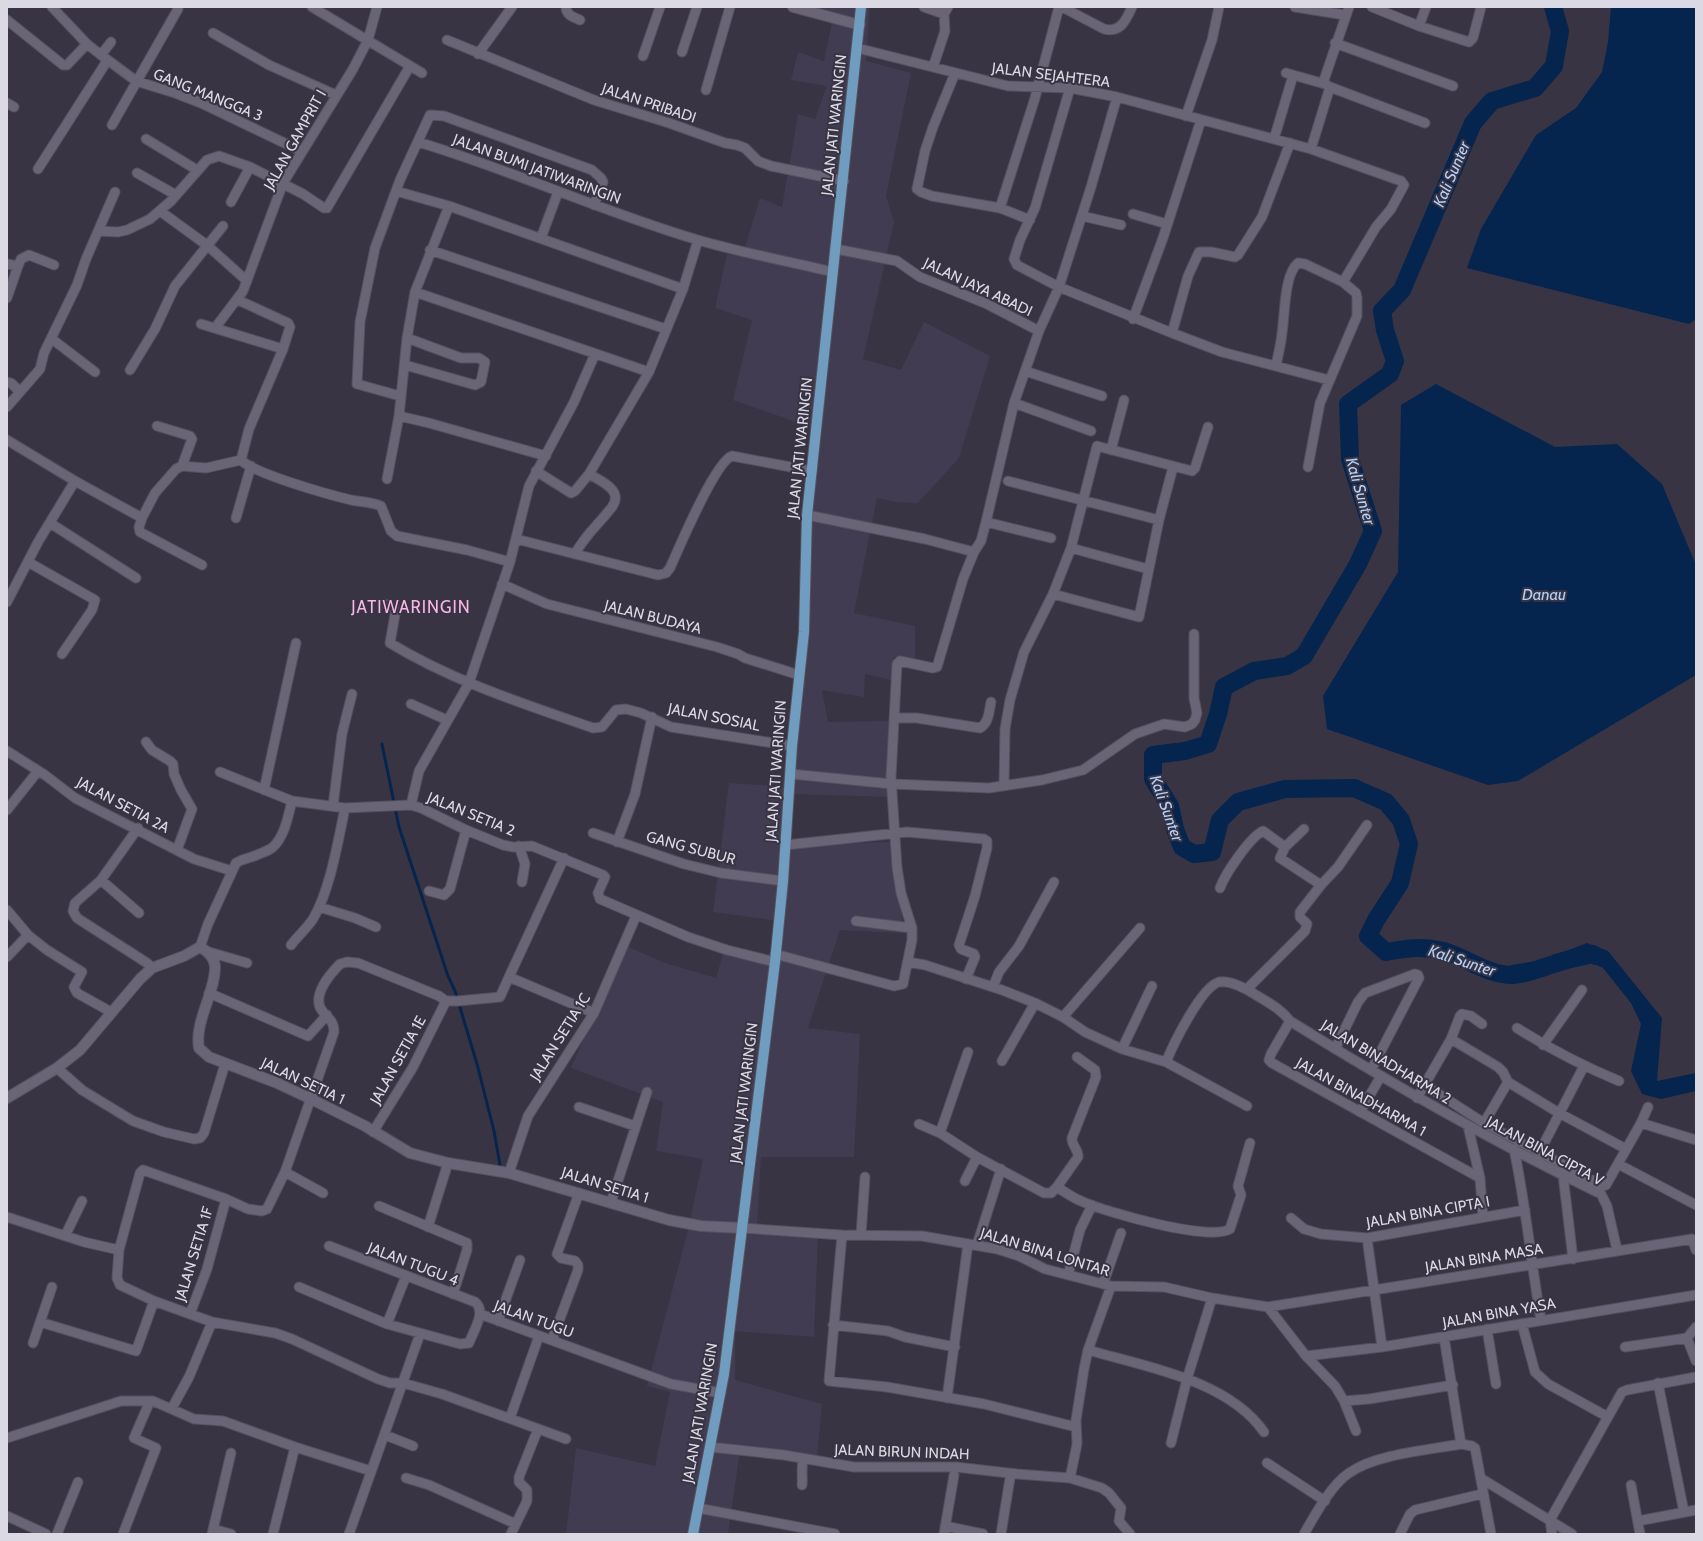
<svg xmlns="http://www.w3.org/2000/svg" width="1703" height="1541" font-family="Cabin,sans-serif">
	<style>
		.built { fill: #413c52 }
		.water { fill: #05254e }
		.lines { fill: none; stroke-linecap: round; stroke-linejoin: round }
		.stream { stroke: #05254e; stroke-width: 3 }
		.river { stroke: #05254e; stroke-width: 18 }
		.street-casing { stroke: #54515e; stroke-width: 11 }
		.secondary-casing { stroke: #54515e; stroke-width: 12 }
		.primary-casing { stroke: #54515e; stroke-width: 12 }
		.street { stroke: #696576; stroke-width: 9 }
		.secondary { stroke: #696576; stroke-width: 10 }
		.primary { stroke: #709cbf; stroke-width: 10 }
		.labels { text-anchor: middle; stroke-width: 4; stroke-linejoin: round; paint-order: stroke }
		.street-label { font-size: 15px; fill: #dbd9e3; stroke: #383444 }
		.water-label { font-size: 16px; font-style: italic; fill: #b2d1fb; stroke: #383444 }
		.quarter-label { font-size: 17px; letter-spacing: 1px; fill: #fab6e7; stroke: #383444 }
	</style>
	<rect width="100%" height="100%" fill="#383444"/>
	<path class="built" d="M 808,7 L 870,7 L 866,61 L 911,73 L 886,196 L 894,222 L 863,359 L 901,370 L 924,322 L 990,356 L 959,458 L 918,503 L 896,502 L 877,498 L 854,613 L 915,626 L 915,660 L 894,657 L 891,680 L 865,674 L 864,697 L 822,690 L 828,722 L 891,721 L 893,797 L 789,794 L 786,845 L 891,842 L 904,933 L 840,930 L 808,1028 L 860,1034 L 854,1157 L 761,1157 L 757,1228 L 818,1233 L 814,1337 L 735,1331 L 735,1380 L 822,1404 L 817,1457 L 740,1450 L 728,1534 L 566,1534 L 576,1448 L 655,1466 L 670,1392 L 647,1386 L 688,1230 L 703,1159 L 656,1151 L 663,1102 L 571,1068 L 624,945 L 665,963 L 716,978 L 724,950 L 774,962 L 778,921 L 713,912 L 729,783 L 789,787 L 816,429 L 733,400 L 752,320 L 715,308 L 727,254 L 742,257 L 760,198 L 782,207 L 798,114 L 815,119 L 827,86 L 791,80 L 798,52 L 824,61 L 832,22 Z"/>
	<path class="water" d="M 1611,7 L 1696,7 L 1696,319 L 1689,324 L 1467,268 L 1481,229 L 1536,135 L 1576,108 L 1602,72 L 1608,42 Z
		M 1436,384 L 1555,447 L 1617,444 L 1662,484 L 1696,565 L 1696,675 L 1518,781 L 1488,785 L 1327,729 L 1323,696 L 1398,572 L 1401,405 Z
		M 1587,943 L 1608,951 L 1662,1018 L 1657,1081 L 1696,1073 L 1696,1091 L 1661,1099 L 1642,1094 L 1631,1071 L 1641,1024 L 1631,1003 L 1603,968 L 1590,962 L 1560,967 L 1531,979 L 1500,979 L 1477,966 L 1496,973 L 1512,975 L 1511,965 L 1543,960 Z"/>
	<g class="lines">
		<path class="stream" d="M 382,744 L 399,827 L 448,976 L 455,991 L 477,1064 L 494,1131 L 500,1165"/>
		<path class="river" d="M 1553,7 L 1560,31 L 1554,66 L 1535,88 L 1492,101 L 1473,123 L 1402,290 L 1382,311 L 1385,330 L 1395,361 L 1390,374 L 1348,404 L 1350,459 L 1373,531 L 1358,564 L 1304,656 L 1287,666 L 1254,671 L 1224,687 L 1218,714 L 1208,744 L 1185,751 L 1153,755 L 1153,779 L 1170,806 L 1175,829 L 1182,847 L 1194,854 L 1212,852 L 1220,820 L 1238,802 L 1285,789 L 1354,788 L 1386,802 L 1401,820 L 1409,844 L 1400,883 L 1376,920 L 1368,936 L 1386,952 C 1407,948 1422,946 1444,951 C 1467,958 1487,975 1513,975 C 1527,974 1541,968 1554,964 C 1567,959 1580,957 1593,954 L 1596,956"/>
		<g class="street-casing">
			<path id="street" d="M 52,7 L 87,44 L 101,55
				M 312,7 L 422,73
				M 566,7 C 566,15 573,17 580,20
				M 924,7 L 944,14
				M 1062,7 L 1104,29 C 1121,33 1126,20 1132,7
				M 1295,7 L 1345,15
				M 1372,7 L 1419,26 L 1469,42 L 1473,38 L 1481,7
				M 7,20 L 63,65 L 67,65 L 87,44
				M 1419,26 L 1426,7
				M 213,33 L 269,65 L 336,95
				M 447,40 L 594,100 L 669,123 L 725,143 L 737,145 L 745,148 L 758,161 L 771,166 L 844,181
				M 111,42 L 101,55 L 136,81 L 175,93 L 201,103 L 301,151
				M 1335,43 L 1453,86
				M 857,48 L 1008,86 L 1070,88 L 1117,97 L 1311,149 L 1401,181 L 1404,185 L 1391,209 L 1376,227 L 1343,282
				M 682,52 L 697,7
				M 478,54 L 512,7
				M 643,56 L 660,7
				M 933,67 L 945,31 L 944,14 L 948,7
				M 955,73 L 933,127 L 925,151 L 917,189 L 921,192 L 932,196 L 1000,208 L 1030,220
				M 1286,73 L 1325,84
				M 1330,87 L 1425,123
				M 1070,88 L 1035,208 L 1020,240 L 1014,259 L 1017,265 L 1059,287 L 1172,333 L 1222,352 L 1329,380
				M 706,90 L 730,7
				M 7,103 L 14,107
				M 1186,116 L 1212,40 L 1219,7
				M 112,125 L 178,9
				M 146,139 L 197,170
				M 1274,139 L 1292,79
				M 418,142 C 512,170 603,212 698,240 C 742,253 788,261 833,272
				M 1311,149 L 1330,87 L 1325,84 L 1324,80 L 1349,7
				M 38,169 L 107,61
				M 137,173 L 176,195
				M 231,202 L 250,167
				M 449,206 L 683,289
				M 1000,208 L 1035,98 L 1059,7
				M 160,211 L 208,246 L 247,281
				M 1133,214 L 1167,224
				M 1082,216 L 1121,225
				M 98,231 L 118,232 L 127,230 L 150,219 L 171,201 L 207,160 L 219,156 L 250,167 L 303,194 L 324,208 L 327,208 L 410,66
				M 541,238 L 558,192
				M 836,249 L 897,261 L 920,277 L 987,304 L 1039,331
				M 430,250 L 666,329
				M 7,264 L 18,266 L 7,298
				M 18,266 L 21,259 L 29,255 L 54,265
				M 415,292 L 649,372
				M 238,300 L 288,323 L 290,327 L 283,349 L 249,429 L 241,460
				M 1133,319 L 1163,238 L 1201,120
				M 201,324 L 283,349
				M 215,328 L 243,291 L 283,183 L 353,69 L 368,40 L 377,7
				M 1172,333 L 1188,276 L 1199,252 L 1211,252 L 1235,257 L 1238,255 L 1262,217 L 1290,143
				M 52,339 L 95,372
				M 405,365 L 475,385 L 481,382 L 485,362 L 479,358 L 461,358 L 407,338
				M 1276,366 C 1278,355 1281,344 1282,333 C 1285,315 1284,274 1298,263 L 1305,264 L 1343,282 L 1356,293 L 1357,298 L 1357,316 L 1320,403 L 1308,467
				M 130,370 L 155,329 L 175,286 L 223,226
				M 1025,371 L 1102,396
				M 7,382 L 11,383 L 19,391
				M 400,396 L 357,384 L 360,322 L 375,248 L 400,180 L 430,115 L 444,116 L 592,170 L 601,178 L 603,182 L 594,205
				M 1014,403 L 1091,431
				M 7,407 L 40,369 L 44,353 L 77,285 L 86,259 L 115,192
				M 399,416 L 429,423 L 546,456
				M 157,426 L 190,436 L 192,439 L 182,466
				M 7,440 L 75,481
				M 1111,450 L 1124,400
				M 241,460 C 255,474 330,495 351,500 C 361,502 372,502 381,506 L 391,531 L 397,536 L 467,550 L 510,562
				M 536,471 L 571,493 L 575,491 L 589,474 L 649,372 L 683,289 L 698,240
				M 387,479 L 399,416 L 407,338 L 415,292 L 449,206 L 396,191
				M 1008,481 L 1159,520
				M 807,515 L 925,539 L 974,552 L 981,541 L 986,522 L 1014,403 L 1039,331 L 1059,287 L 1091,187 L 1117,97
				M 142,518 L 139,527 L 140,532 L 202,565
				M 236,518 L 251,466
				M 986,522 L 1051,538
				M 50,523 L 136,578
				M 516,539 L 658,575 L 666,573 L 670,568 C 679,548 715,462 732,456 L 812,471
				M 1071,548 L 1148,569
				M 575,554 C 585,535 599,524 612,507 C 614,504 616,499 615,495 C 613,486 596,478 589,474
				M 28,562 L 95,600 L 92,610 L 62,654
				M 502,584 L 547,604 L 717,647 L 738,654 L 745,658 L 799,675
				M 1053,594 L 1139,617 L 1159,520 L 1173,467
				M 7,602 L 38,542 L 75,481 L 142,518 L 155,493 L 176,469 L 182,466 L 206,468 L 241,460
				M 385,604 L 396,609 L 390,643 C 452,681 524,704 593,728 L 602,727 L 616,710 L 626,709 L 641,713 L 671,727 L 792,746
				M 411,704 L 447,720
				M 895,718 L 917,718 L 980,728 C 989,723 989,711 991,702
				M 146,742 L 152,750 L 170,761 L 173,764 L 174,774 L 181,790 L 192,809 L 177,850
				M 7,751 L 45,775 L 75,798 L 194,859 L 232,871
				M 220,772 L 292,801 L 345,808 L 411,805 L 421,808 L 466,830 L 503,845 L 513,847 L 532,846 L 603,875 L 605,877 L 598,893 L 600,899 L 688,937 L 727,950 L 775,962
				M 791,774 L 892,784 L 989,788 L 1042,780 L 1083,770 L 1135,734 L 1164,724 L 1185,727 L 1192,724 L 1195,720 L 1197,713 L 1194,698 L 1194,634
				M 1004,785 L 1005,729 L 1010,700 L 1024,652 L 1053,594 L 1071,548 L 1097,446 L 1192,471 L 1195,468 L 1208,427
				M 264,790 L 296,643
				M 411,805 L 419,771 L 469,683 L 510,562 L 529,486 L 574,402 L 595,354
				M 333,806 L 342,734 L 352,694
				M 7,810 L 38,771
				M 138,828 L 101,880 L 75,903 L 73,911 L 77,918 L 147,963 L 152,968
				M 1304,829 L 1285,847 L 1280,858 L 1321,885
				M 593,833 L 684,864 L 721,873 L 783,881
				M 617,842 L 635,794 L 652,717
				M 786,845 L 907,832 L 984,839 L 987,841 L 987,848 L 975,896 L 959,945 L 961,949 L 974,954 L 975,957 L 966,979
				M 519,846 L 525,864 L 522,882
				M 101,880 L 139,913
				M 1220,888 C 1225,874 1250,837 1263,831 L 1285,847
				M 429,891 L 444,895 L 450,889 L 466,830
				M 319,907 L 355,918 L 376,927
				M 7,910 L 28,935 L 47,950 L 82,972 L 74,987 L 77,993 L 111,1012
				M 856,921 L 912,928
				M 291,945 C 298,936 307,928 313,919 C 330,891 338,841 345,808
				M 200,947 L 208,924 L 236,863 C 244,858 251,858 259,854 C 264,852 270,850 273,847 C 285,836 288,816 292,801
				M 209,952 L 247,963
				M 775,954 L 894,986 L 903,984 L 912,940 L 912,928 L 901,893 L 897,867 L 891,777 L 897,664 L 900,661 L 933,668 L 937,667 L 963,579 L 974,552
				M 7,957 L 28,935
				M 908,962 L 925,965 L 1002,990 L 1035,1003 L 1063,1017 L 1085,1032 L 1122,1049 L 1166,1062 L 1247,1106
				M 509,977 L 564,858
				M 993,987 L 999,972 L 1019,946 L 1054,882
				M 1247,989 L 1305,931 L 1307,924 L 1300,917 L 1300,912 L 1321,885 L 1338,867 L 1367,825
				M 209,993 L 308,1036 L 327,1015
				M 1063,1017 L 1140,928
				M 1290,1021 L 1271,1054 L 1269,1060 L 1272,1063 L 1480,1178
				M 1517,1028 C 1550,1049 1583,1066 1619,1081
				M 1451,1039 L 1498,1067 L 1503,1072 L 1508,1082 L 1559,1113 L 1626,1149
				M 1543,1045 L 1582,990
				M 1122,1049 L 1152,986
				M 1335,1049 L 1358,1002 L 1365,993 L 1415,974 L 1418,975 L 1419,978 L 1371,1070
				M 1002,1061 L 1035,1003
				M 1166,1062 C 1173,1045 1201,987 1219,982 C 1230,980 1247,989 1256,995 C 1269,1003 1281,1009 1290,1021 C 1391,1084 1494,1142 1601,1194 L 1607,1206 L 1617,1250
				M 57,1068 L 82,1090 L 133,1121 L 164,1132 L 194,1139 L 200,1138 L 204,1133 L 225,1064
				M 1425,1085 L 1484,1123 L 1603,1186 L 1606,1185 L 1641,1123 L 1696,1140
				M 1417,1098 L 1451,1039 L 1460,1016 L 1462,1014 L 1471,1016 L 1482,1024
				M 579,1107 L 635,1126
				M 1360,1112 L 1381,1076
				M 1484,1123 L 1508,1082
				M 1641,1123 L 1648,1107
				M 919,1124 L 940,1133 L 977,1157 L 1044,1193 L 1051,1193 L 1057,1187 C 1065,1192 1073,1198 1081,1201 C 1105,1212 1210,1242 1230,1229 L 1241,1195 L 1238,1186 L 1250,1143
				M 1468,1126 L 1480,1178 L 1483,1217
				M 373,1132 L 413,1067 L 446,1001
				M 940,1133 L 968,1052
				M 1514,1149 C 1526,1206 1531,1263 1541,1320
				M 1537,1157 L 1584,1066
				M 1618,1164 L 1696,1205
				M 285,1172 L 323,1193
				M 509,1173 L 528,1116 L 594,1013 L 636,916
				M 1563,1175 L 1573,1259
				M 965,1181 L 977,1157
				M 1057,1187 L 1078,1157 C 1079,1150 1071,1145 1072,1138 L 1096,1077 L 1095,1070 L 1077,1057
				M 611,1202 L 647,1092
				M 379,1206 L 467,1243 L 467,1250 L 453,1294
				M 7,1217 L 84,1242 L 119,1250
				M 1291,1218 L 1304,1229 L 1321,1234 L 1367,1238 L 1525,1210
				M 428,1227 L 448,1163
				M 742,1228 L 842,1235 L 922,1236 L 997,1249 L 1019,1256 L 1045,1269 L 1111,1286 L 1164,1287 L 1212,1298 L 1268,1307 L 1692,1239 L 1696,1250
				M 842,1235 L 829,1381 L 887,1387 L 984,1404 L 1076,1427
				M 861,1235 L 865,1177
				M 65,1236 L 82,1201
				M 1367,1238 L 1382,1347
				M 977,1245 L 1001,1169
				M 1068,1275 L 1080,1230 L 1092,1205
				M 1103,1284 L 1121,1233
				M 299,1287 L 387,1324 L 460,1344 L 469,1343 C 473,1332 487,1311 475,1302 L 329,1246
				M 1268,1307 L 1306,1356 L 1335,1386 L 1344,1401 L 1369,1399 L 1453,1385
				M 190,1314 L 207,1269 L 226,1199
				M 480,1314 L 671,1384 L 721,1393
				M 498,1321 L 520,1260
				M 40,1322 L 136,1351 L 154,1301
				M 387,1324 L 406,1276
				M 1522,1324 L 1535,1372 L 1548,1384 L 1608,1417
				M 833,1325 L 888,1331 L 905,1337 L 955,1347
				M 1696,1327 L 1687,1338 L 1696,1361
				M 1487,1329 L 1496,1384
				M 1444,1337 L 1461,1444
				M 552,1340 L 578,1270 L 578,1265 L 575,1261 L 561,1258 L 557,1254 L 579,1193
				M 33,1343 L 52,1287
				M 1625,1347 L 1687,1338
				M 1088,1350 C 1146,1367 1228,1380 1264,1432
				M 1306,1356 L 1382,1347 L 1696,1295
				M 1658,1383 L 1684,1512
				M 947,1398 L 968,1244
				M 1344,1401 L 1356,1431
				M 172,1408 L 189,1377 L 212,1322
				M 510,1418 L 539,1336
				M 385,1435 L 413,1446
				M 7,1438 L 121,1401 L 153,1401 L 194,1419 L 223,1421 L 295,1447 L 371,1471
				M 566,1439 L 442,1394 L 403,1383 L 390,1383 L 378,1379 L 292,1339 L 275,1333 L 212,1322 L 154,1301 L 120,1285 L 117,1278 L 119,1250 L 140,1173 L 143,1170 L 226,1199 L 248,1209 L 262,1211 L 267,1209 L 285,1172 L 334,1032 C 334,1021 329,1019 323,1012 C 310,997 330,974 340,964 L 347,962 L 358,963 L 439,996 L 446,1001 L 458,1001 L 500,997 L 509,977 L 594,1013
				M 1171,1443 L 1187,1379 L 1212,1298
				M 710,1447 L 784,1455 L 854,1467 L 956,1467 L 1017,1474 L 1070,1478 L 1102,1488 L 1109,1493 L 1121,1508 L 1119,1521 L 1130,1534
				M 1267,1463 L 1325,1501
				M 406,1478 L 429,1485 L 516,1524
				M 1070,1478 L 1077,1444 L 1076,1420 L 1084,1369 L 1088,1350 L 1111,1286
				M 1482,1479 L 1572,1534
				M 802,1485 C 803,1478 801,1469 803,1460
				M 1631,1485 L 1640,1534
				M 698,1508 L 835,1534
				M 7,1516 L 46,1534
				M 1638,1521 L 1696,1510
				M 945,1526 L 983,1534
				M 213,1529 L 231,1534
				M 57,1534 L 78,1482
				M 123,1534 L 156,1448 L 134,1438 L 150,1401
				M 212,1534 L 231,1453
				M 273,1534 L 295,1447
				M 349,1534 L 420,1334
				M 511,1534 L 527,1501 L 527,1490 L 519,1482 L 519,1477 L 538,1429
				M 944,1534 L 954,1475
				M 1001,1534 L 1010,1478
				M 1304,1534 C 1315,1515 1331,1485 1349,1473 C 1376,1454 1428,1450 1461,1444 L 1472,1446 L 1475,1448 L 1491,1534
				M 1400,1534 L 1410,1514 L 1415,1510 L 1482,1494
				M 1552,1534 L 1550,1520 L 1622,1392 L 1627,1390 L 1696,1377"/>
		</g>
		<g class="secondary-casing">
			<path id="secondary" d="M 793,7 L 860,25
				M 7,1098 L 57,1068 L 80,1050 L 140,979 L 152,968 L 184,956 L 200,947 C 207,951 214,957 215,966 C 216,991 194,1022 199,1048 L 209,1057 L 277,1083 L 309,1098 L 365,1126 L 410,1153 L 448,1163 L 509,1173 L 669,1220 L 701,1226 L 742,1228"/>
		</g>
		<g class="primary-casing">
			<path id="primary" d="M 693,1534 L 724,1374 L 775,962 L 783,881 L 792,746 L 804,632 L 807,515 L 861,7"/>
		</g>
		<use href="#street" class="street"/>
		<use href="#secondary" class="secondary"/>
		<use href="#primary" class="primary"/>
	</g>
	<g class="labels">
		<g class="street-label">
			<text transform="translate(1051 75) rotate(7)" y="5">JALAN SEJAHTERA</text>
			<text transform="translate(208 95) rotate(22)" y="5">GANG MANGGA 3</text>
			<text transform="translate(649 103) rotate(18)" y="5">JALAN PRIBADI</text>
			<text transform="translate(834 125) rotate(-84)" y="5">JALAN JATI WARINGIN</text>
			<text transform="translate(295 140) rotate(-61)" y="5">JALAN GAMPRIT I</text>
			<text transform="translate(537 169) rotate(20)" y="5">JALAN BUMI JATIWARINGIN</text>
			<text transform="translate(978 287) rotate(25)" y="5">JALAN JAYA ABADI</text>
			<text transform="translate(800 448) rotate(-84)" y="5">JALAN JATI WARINGIN</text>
			<text transform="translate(653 617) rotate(14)" y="5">JALAN BUDAYA</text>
			<text transform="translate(714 717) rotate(11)" y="5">JALAN SOSIAL</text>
			<text transform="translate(776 771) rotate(-86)" y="5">JALAN JATI WARINGIN</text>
			<text transform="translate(123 805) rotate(28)" y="5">JALAN SETIA 2A</text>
			<text transform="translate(471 814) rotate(22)" y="5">JALAN SETIA 2</text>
			<text transform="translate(691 848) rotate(15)" y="5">GANG SUBUR</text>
			<text transform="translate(560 1037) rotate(-58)" y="5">JALAN SETIA 1C</text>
			<text transform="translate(398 1060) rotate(-61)" y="5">JALAN SETIA 1E</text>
			<text transform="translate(1386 1062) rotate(31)" y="5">JALAN BINADHARMA 2</text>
			<text transform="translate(303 1081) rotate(25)" y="5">JALAN SETIA 1</text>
			<text transform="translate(744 1093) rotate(-83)" y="5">JALAN JATI WARINGIN</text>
			<text transform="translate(1361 1097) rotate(29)" y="5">JALAN BINADHARMA 1</text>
			<text transform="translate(1545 1151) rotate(28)" y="5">JALAN BINA CIPTA V</text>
			<text transform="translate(605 1185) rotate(17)" y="5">JALAN SETIA 1</text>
			<text transform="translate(1428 1212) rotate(-10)" y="5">JALAN BINA CIPTA I</text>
			<text transform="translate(1045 1252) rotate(17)" y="5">JALAN BINA LONTAR</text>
			<text transform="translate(194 1254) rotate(-73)" y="5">JALAN SETIA 1F</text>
			<text transform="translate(1484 1258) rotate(-9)" y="5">JALAN BINA MASA</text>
			<text transform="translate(413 1264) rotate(21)" y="5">JALAN TUGU 4</text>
			<text transform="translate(1499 1313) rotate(-10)" y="5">JALAN BINA YASA</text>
			<text transform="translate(534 1319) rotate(20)" y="5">JALAN TUGU</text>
			<text transform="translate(700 1413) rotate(-80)" y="5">JALAN JATI WARINGIN</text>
			<text transform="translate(902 1452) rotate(2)" y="5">JALAN BIRUN INDAH</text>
		</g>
		<g class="water-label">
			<text transform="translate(1451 174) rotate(-67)" y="6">Kali Sunter</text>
			<text transform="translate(1361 491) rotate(74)" y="6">Kali Sunter</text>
			<text x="1544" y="600">Danau</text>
			<text transform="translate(1167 808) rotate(70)" y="6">Kali Sunter</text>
			<text transform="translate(1462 960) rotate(18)" y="6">Kali Sunter</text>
		</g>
		<g class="quarter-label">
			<text x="411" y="613">JATIWARINGIN</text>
		</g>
	</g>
	<rect width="1703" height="1541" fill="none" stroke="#dbd9e3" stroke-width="16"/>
</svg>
